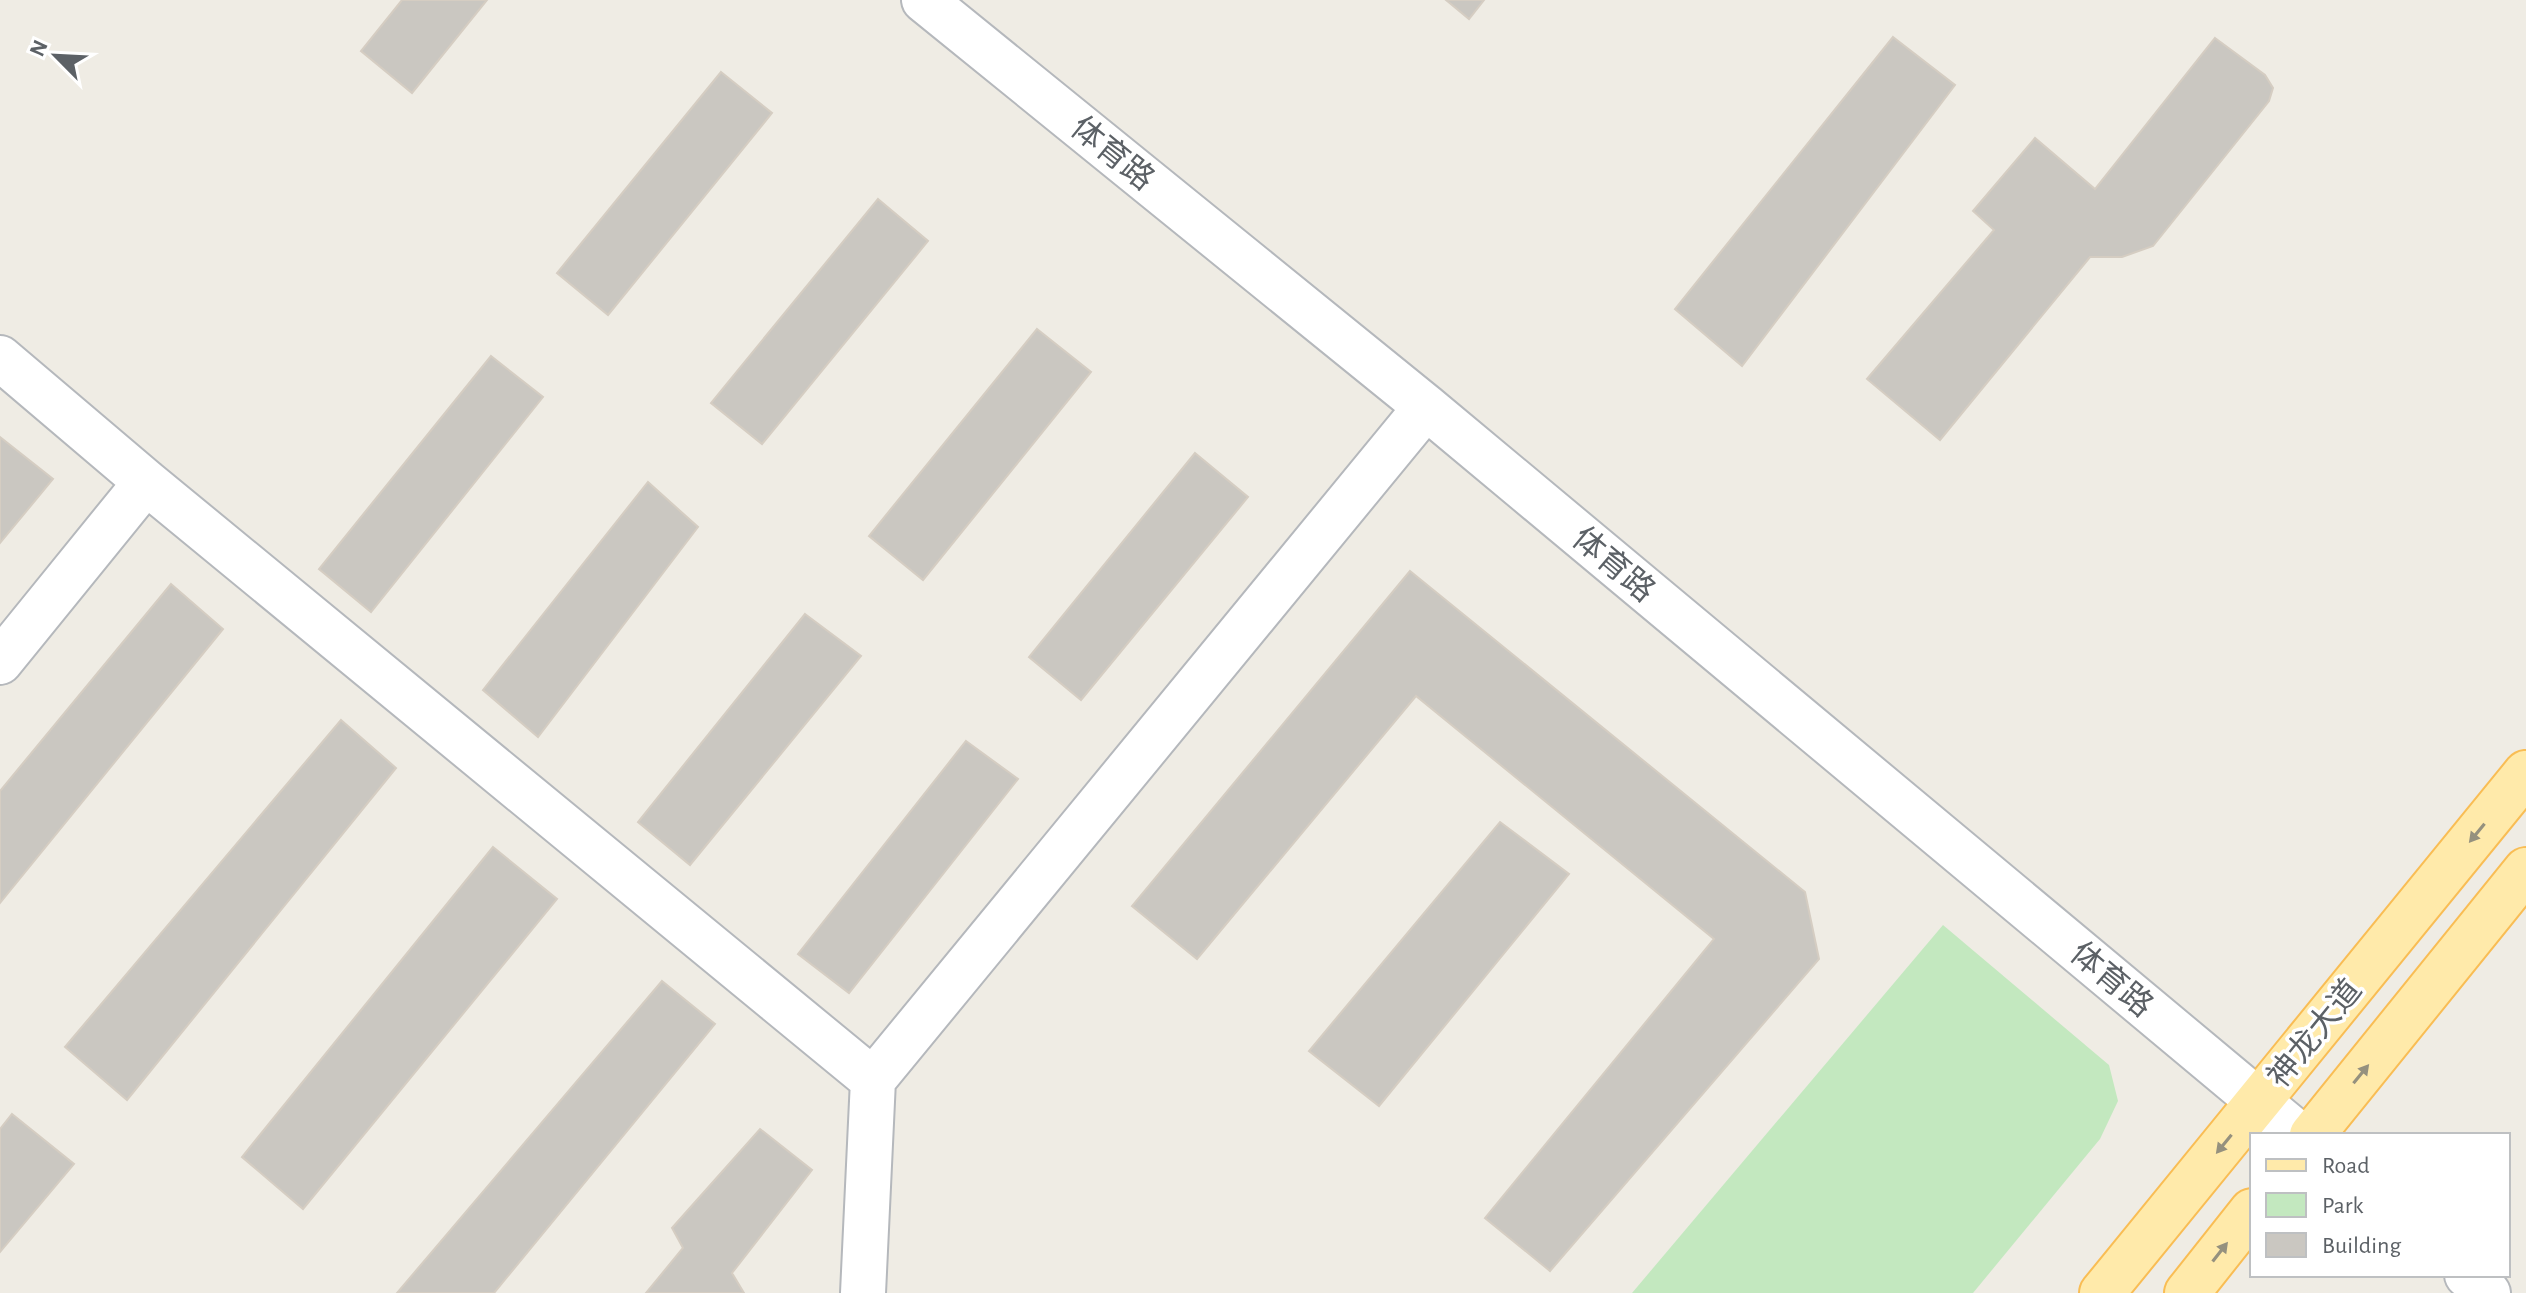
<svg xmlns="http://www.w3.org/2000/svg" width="2526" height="1293" font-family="'Alegreya Sans','Noto Sans SC',sans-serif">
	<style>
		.green { fill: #c3e8bf }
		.building { fill: #cac7c1; stroke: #d5cdc2; stroke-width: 2 }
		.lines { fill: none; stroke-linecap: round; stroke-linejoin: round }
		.minor-casing { stroke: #b5b8bc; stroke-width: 48 }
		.major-casing { stroke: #f9bd54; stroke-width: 48 }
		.minor { stroke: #fff; stroke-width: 44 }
		.major { stroke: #ffeaaa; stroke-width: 44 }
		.oneway { fill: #95917e }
		.labels { text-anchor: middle; stroke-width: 7; stroke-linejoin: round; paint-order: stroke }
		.street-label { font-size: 32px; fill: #5c6166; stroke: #fff }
	</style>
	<rect width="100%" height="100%" fill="#efece4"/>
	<path class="green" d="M 1943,925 L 2109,1065 L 2118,1101 L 2100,1139 L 1973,1293 L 1632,1293 Z"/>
	<path class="building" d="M 402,0 L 487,0 L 412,93 L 361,51 Z
		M 1446,0 L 1484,0 L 1469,19 Z
		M 1893,37 L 1955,85 L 1742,366 L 1675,309 Z
		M 2215,38 L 2265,75 L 2273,88 L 2269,101 L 2153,246 L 2122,257 L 2090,257 L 1940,440 L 1867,379 L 1994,230 L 1973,211 L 2035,138 L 2095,189 Z
		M 721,72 L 772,113 L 608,315 L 557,273 Z
		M 878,199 L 928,241 L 762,444 L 711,403 Z
		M 1037,329 L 1091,372 L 923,580 L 869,536 Z
		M 491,356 L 543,397 L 371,612 L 319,569 Z
		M 0,437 L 53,479 L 0,543 Z
		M 1195,453 L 1248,497 L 1081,700 L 1029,657 Z
		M 648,482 L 698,527 L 538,737 L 483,690 Z
		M 1410,571 L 1805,892 L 1819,959 L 1550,1271 L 1485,1218 L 1714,939 L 1416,696 L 1197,959 L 1132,906 Z
		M 171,584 L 223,629 L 0,903 L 0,791 Z
		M 805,614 L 861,656 L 690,865 L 638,822 Z
		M 341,720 L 396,768 L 127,1100 L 65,1047 Z
		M 966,741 L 1018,779 L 849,993 L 798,954 Z
		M 1500,822 L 1569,874 L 1379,1106 L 1309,1051 Z
		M 493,847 L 557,899 L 303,1209 L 242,1157 Z
		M 662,981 L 715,1024 L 494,1293 L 397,1293 Z
		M 12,1114 L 74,1164 L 0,1252 L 0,1129 Z
		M 760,1129 L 812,1170 L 732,1273 L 744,1293 L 646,1293 L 683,1248 L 672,1228 Z"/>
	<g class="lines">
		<g class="minor-casing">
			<path id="minor" d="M 924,0 L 1426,407 L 2299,1135
				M 0,358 L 146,482 L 873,1080
				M 0,662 L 146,482
				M 2467,1275 L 2488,1293
				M 863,1293 L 873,1080 L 1426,407"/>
		</g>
		<g class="major-casing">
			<path id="major" d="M 2312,1135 L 2526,870
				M 2102,1293 L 2526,773
				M 2187,1293 L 2252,1211"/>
		</g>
		<use href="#minor" class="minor"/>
		<use href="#major" class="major"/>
	</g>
	<defs><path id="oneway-solid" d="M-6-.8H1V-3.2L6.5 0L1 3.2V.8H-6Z" transform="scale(2)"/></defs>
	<g class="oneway">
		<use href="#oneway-solid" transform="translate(2477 833) rotate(129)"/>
		<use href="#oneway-solid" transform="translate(2361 1074) rotate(-51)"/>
		<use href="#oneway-solid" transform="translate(2224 1144) rotate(129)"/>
		<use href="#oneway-solid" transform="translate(2220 1252) rotate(-52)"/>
	</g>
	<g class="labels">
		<g class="street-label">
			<text transform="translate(1113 153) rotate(39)" y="11">体育路</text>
			<text transform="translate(1614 564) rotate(40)" y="11">体育路</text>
			<text transform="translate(2112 979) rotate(40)" y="11">体育路</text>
			<text transform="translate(2314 1033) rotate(-51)" y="11">神龙大道</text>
		</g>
	</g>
	<rect x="2250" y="1133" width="260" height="144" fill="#ffffff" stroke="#bec0c2" stroke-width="2"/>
	<rect x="2266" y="1159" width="40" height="12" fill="#ffeaaa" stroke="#bec0c2" stroke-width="2"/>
	<text x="2322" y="1173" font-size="24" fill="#5c6166">Road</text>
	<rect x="2266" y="1193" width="40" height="24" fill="#c3e8bf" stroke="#bec0c2" stroke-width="2"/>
	<text x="2322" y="1213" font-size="24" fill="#5c6166">Park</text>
	<rect x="2266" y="1233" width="40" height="24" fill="#cac7c1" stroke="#bec0c2" stroke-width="2"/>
	<text x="2322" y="1253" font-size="24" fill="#5c6166">Building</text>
	<g transform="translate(56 56) rotate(294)" stroke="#ffffff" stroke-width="6" paint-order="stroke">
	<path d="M0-6L14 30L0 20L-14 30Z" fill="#5c6166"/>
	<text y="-12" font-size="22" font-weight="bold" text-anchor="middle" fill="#5c6166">N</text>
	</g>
</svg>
